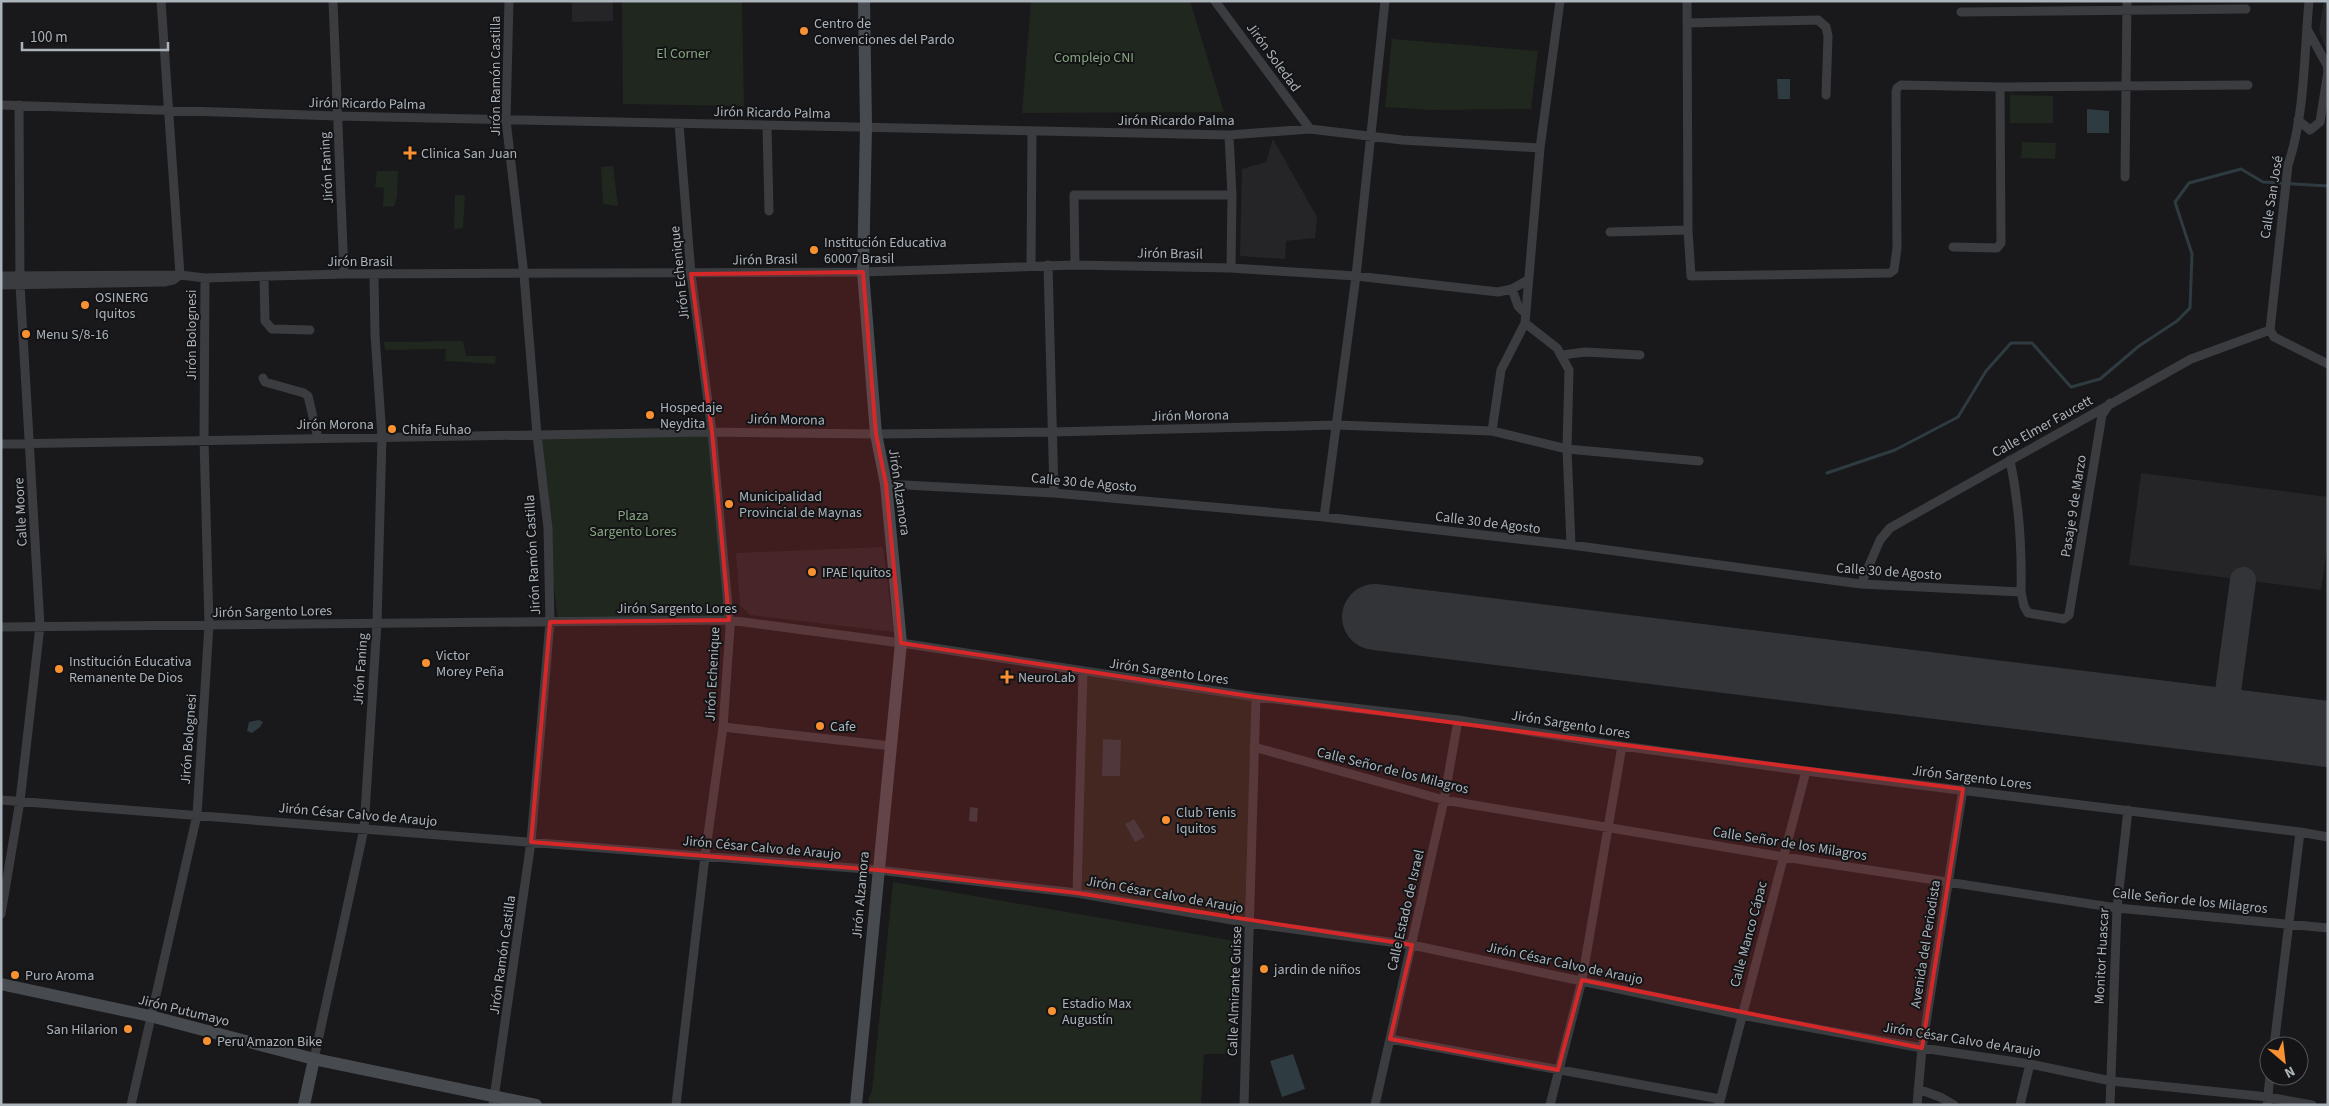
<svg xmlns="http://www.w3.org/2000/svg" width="2329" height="1106" font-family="'Source Sans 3',sans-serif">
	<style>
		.built { fill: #252528 }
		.green { fill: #1f271e }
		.water { fill: #2e3b40 }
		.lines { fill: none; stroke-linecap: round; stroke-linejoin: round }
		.stream { stroke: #2e3b40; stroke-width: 3 }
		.taxiway { stroke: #323438; stroke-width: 26 }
		.runway { stroke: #323438; stroke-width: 66 }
		.street { stroke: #3a3c40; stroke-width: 9 }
		.secondary { stroke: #474b50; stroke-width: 12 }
		.marked { fill: #d62828; fill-opacity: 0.2; stroke: #d62828; stroke-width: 4; stroke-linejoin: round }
		.poi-dot { fill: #f99133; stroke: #141416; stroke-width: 2 }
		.labels { text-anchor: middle; stroke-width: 4; stroke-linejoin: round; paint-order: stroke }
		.poi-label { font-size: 14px; fill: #abb3bb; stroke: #141416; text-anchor: start }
		.park-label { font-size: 14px; fill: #86a781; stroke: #141416 }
		.street-label { font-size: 14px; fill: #abb3bb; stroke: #141416 }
	</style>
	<rect width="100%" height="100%" fill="#19191b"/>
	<path class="built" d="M 572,1 L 613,1 L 613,21 L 572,22 Z
		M 2324,1 L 2328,1 L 2328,54 L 2319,31 Z
		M 1273,139 L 1317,217 L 1315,238 L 1286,241 L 1285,259 L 1240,256 L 1242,169 L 1266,162 Z
		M 2141,473 L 2328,497 L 2328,544 L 2321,590 L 2129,565 Z
		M 883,547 L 894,632 L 750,615 L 740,605 L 736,553 Z"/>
	<path class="green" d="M 622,1 L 742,1 L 744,106 L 623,104 Z
		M 1031,1 L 1190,1 L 1224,112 L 1022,113 Z
		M 1392,39 L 1538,51 L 1531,109 L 1430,110 L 1385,107 Z
		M 2010,95 L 2053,96 L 2053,123 L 2010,123 Z
		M 2022,142 L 2056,143 L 2055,159 L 2021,158 Z
		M 613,166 L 618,206 L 603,204 L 601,167 Z
		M 377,171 L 398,171 L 397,197 L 394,207 L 383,206 L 384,188 L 375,187 Z
		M 455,195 L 465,195 L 463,228 L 454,229 Z
		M 463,341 L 466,356 L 496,356 L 495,364 L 445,361 L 446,349 L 385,350 L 384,342 Z
		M 712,432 L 729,620 L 558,622 L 537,435 Z
		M 1083,672 L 1256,697 L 1249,923 L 1077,893 Z
		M 893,882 L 1235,941 L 1233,1054 L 1204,1054 L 1201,1105 L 870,1105 L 868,1099 L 872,1091 Z"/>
	<path class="water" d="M 1777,79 L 1790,79 L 1790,99 L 1778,99 Z
		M 2087,109 L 2109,111 L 2109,133 L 2087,133 Z
		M 259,720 L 263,722 L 260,727 L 252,733 L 247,731 L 249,722 Z
		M 1103,739 L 1121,740 L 1120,776 L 1102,776 Z
		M 970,807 L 978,808 L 977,822 L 969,821 Z
		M 1134,819 L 1145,837 L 1135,842 L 1125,824 Z
		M 1293,1054 L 1305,1089 L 1282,1097 L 1270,1061 Z"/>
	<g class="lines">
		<path class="stream" d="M 1827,473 L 1895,450 L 1958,417 L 1986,371 L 2011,343 L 2032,343 L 2071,387 L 2100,379 L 2139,346 L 2177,321 L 2190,308 L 2192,254 L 2175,202 L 2189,183 L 2241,169 L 2263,182 L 2328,186"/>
		<path class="taxiway" d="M 2224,721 L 2243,580"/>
		<path class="runway" d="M 1375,617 L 2328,734"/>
		<path class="street" d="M 333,1 L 344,274
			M 1215,1 L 1310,129
			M 1560,1 L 1540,148 L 1525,323 L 1557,348 L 1569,370 L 1567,449 L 1571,545
			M 1687,1 L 1688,230 L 1691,276 L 1890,273 L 1894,270 L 1897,248 L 1896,92 L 1897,88 L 1901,85 L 2000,87 L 2248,85
			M 2309,1 C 2304,54 2305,115 2288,165 L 2270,330 L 2274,337 L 2328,364
			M 1961,12 L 2246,9
			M 1687,23 L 1818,20 L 1826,27 L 1828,36 L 1826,95
			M 1,105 L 337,116 L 1229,135 L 1310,129 L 1402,140 L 1540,148
			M 2298,120 L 2310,130 L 2320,122 L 2328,71 L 2327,65 L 2307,29
			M 767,126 L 769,211
			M 1229,135 L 1232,195 L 1231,268
			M 2125,177 L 2127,1
			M 1610,232 L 1688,230
			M 1953,247 L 1997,248 L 2001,243 L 2000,87
			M 1048,265 L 1054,493
			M 1075,265 L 1074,195 L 1232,195
			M 1031,266 L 1032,132
			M 1,276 L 180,275 L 161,1
			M 264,277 L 265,321 L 272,329 L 310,330
			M 1,285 L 164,282 L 173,280 L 180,275 L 205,278 L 344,274 L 863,272 L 1075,265 L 1231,268 L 1356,276 L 1498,292 L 1512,289 L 1528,280
			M 1512,289 L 1518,306 L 1525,313
			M 1562,355 L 1585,352 L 1640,355
			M 263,378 L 265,382 L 304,393 L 308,396 L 318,438
			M 1492,431 L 1501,370 L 1525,323
			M 1,444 L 709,432 L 876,434 L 1052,432 L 1337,425 L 1492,431 L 1567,449 L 1699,461
			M 2010,460 C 2019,503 2022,548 2021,592
			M 886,484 L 1054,493 L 1324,517 L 1571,545 L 1861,584 L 2021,592 L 2024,606 L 2028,613 L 2064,619 L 2069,615 L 2102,415 L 2110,403
			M 1324,517 L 1356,276 L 1385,1
			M 1861,584 L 1880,540 L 1890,528 L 2191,359 L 2270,330
			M 1,627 L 729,620 L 901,643 L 1256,697 L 1458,720 L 1622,746 L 1806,771 L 2300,832 L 2328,837
			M 723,727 L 891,746
			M 1254,747 L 1444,800 L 1784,857 L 2117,908 L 2328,928
			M 1,800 L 878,870 L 1077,893 L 1249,923 L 1412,945 L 1741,1015 L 1922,1048 L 2030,1064 L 2111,1081 L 2268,1097 L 2312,1105
			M 1077,893 L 1083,672
			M 1,914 L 20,801 L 40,626 L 20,285 L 19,105
			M 1390,1039 L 1720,1099
			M 2274,1046 L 2300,832
			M 314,1059 L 364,829 L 377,623 L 382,437 L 375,335 L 374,275
			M 1918,1089 L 1940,1097 L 1954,1105
			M 131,1105 L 197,815 L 209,625 L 204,439 L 205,278
			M 493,1105 L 531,842 L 550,622 L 548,528 L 537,435 L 524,275 L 506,120 L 509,1
			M 676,1105 L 705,856 L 723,727 L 730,628 L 712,432 L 691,274 L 679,124
			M 1244,1105 L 1256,697
			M 1375,1105 L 1444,800 L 1458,720
			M 1550,1105 L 1582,980 L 1622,746
			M 1719,1105 L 1806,771
			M 1917,1105 L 1922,1048 L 1963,789
			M 2020,1105 L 2030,1064
			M 2110,1105 L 2117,908 L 2128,810
			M 2267,1105 L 2270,1076"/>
		<path class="secondary" d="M 1,984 L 150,1016 L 314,1059 L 536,1105
			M 304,1105 L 314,1059
			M 856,1105 L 901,643 L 886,484 L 876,434 L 863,272 L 866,127 L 864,1"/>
	</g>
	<path class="marked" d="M 863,272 L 876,434 L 886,484 L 901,643 L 1256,697 L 1963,789 L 1922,1048 L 1582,980 L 1558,1070 L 1390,1039 L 1412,945 L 1077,893 L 878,870 L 531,842 L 550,622 L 729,620 L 712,432 L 691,274 Z"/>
	<g class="poi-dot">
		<circle cx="804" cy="31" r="5"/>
		<path d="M407.5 145.5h5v5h5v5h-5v5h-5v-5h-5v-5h5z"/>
		<circle cx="814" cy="250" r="5"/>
		<circle cx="85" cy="305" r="5"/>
		<circle cx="26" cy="334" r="5"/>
		<circle cx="650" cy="415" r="5"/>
		<circle cx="392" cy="429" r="5"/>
		<circle cx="729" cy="504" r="5"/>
		<circle cx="812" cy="572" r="5"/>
		<circle cx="426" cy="663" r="5"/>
		<circle cx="59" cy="669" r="5"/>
		<path d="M1004.5 669.5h5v5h5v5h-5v5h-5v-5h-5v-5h5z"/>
		<circle cx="820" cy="726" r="5"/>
		<circle cx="1166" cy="820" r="5"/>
		<circle cx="1264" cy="969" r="5"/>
		<circle cx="15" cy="975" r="5"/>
		<circle cx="1052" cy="1011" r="5"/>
		<circle cx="128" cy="1029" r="5"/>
		<circle cx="207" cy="1041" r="5"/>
	</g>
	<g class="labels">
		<g class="poi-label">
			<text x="814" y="28">Centro de<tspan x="814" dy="16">Convenciones del Pardo</tspan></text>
			<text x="421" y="158">Clinica San Juan</text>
			<text x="824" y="247">Institución Educativa<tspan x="824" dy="16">60007 Brasil</tspan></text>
			<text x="95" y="302">OSINERG<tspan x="95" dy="16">Iquitos</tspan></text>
			<text x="36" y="339">Menu S/8-16</text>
			<text x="660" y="412">Hospedaje<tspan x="660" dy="16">Neydita</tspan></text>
			<text x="402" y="434">Chifa Fuhao</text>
			<text x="739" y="501">Municipalidad<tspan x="739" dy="16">Provincial de Maynas</tspan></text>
			<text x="822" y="577">IPAE Iquitos</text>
			<text x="436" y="660">Victor<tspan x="436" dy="16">Morey Peña</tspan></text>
			<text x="69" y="666">Institución Educativa<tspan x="69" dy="16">Remanente De Dios</tspan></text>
			<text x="1018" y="682">NeuroLab</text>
			<text x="830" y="731">Cafe</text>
			<text x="1176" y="817">Club Tenis<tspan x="1176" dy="16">Iquitos</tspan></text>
			<text x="1274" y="974">jardin de niños</text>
			<text x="25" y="980">Puro Aroma</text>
			<text x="1062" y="1008">Estadio Max<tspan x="1062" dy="16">Augustín</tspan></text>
			<text x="118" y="1034" text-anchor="end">San Hilarion</text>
			<text x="217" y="1046">Peru Amazon Bike</text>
		</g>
		<g class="park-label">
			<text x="683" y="58">El Corner</text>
			<text x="1094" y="62">Complejo CNI</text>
			<text x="633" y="520">Plaza<tspan x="633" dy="16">Sargento Lores</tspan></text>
		</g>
		<g class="street-label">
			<text transform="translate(1274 57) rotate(54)" y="5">Jirón Soledad</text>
			<text transform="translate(495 76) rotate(-90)" y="5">Jirón Ramón Castilla</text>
			<text transform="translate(367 103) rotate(1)" y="5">Jirón Ricardo Palma</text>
			<text transform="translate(772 112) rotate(1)" y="5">Jirón Ricardo Palma</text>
			<text x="1176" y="125">Jirón Ricardo Palma</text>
			<text transform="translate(326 168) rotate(-93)" y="5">Jirón Faning</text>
			<text transform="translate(2271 197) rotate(-81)" y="5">Calle San José</text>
			<text transform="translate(1170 253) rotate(1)" y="5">Jirón Brasil</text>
			<text transform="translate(765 259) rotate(-1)" y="5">Jirón Brasil</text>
			<text x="360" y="266">Jirón Brasil</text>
			<text transform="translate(679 273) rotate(-96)" y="5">Jirón Echenique</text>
			<text transform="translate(191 335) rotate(-90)" y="5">Jirón Bolognesi</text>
			<text transform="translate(1190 415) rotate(-1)" y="5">Jirón Morona</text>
			<text transform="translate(786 419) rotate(1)" y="5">Jirón Morona</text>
			<text x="335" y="429">Jirón Morona</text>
			<text transform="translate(2042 426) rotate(-29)" y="5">Calle Elmer Faucett</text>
			<text transform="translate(1084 482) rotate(5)" y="5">Calle 30 de Agosto</text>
			<text transform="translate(900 492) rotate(82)" y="5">Jirón Alzamora</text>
			<text transform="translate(2073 506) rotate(-81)" y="5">Pasaje 9 de Marzo</text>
			<text transform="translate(20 512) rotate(-93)" y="5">Calle Moore</text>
			<text transform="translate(1488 522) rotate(7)" y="5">Calle 30 de Agosto</text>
			<text transform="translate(532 555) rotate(-93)" y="5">Jirón Ramón Castilla</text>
			<text transform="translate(1889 571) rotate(4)" y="5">Calle 30 de Agosto</text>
			<text x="677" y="613">Jirón Sargento Lores</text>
			<text transform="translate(272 611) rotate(-1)" y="5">Jirón Sargento Lores</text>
			<text transform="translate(360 669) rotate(-86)" y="5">Jirón Faning</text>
			<text transform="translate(1169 671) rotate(8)" y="5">Jirón Sargento Lores</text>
			<text transform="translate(712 674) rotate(-87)" y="5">Jirón Echenique</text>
			<text transform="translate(1571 724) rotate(9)" y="5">Jirón Sargento Lores</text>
			<text transform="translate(188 739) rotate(-86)" y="5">Jirón Bolognesi</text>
			<text transform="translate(1393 770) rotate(14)" y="5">Calle Señor de los Milagros</text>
			<text transform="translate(1972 777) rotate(7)" y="5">Jirón Sargento Lores</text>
			<text transform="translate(358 814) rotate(5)" y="5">Jirón César Calvo de Araujo</text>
			<text transform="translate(1790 843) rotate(9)" y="5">Calle Señor de los Milagros</text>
			<text transform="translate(762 847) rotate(5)" y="5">Jirón César Calvo de Araujo</text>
			<text transform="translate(1165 894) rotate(10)" y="5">Jirón César Calvo de Araujo</text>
			<text transform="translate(860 895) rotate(-85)" y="5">Jirón Alzamora</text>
			<text transform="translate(2190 900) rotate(6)" y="5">Calle Señor de los Milagros</text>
			<text transform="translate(1405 910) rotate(-77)" y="5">Calle Estado de Israel</text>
			<text transform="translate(1748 934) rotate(-75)" y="5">Calle Manco Cápac</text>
			<text transform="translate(1925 944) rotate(-81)" y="5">Avenida del Periodista</text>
			<text transform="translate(502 955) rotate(-82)" y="5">Jirón Ramón Castilla</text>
			<text transform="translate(2101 956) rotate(-87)" y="5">Monitor Huascar</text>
			<text transform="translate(1565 963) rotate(12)" y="5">Jirón César Calvo de Araujo</text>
			<text transform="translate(1234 991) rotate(-88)" y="5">Calle Almirante Guisse</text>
			<text transform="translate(184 1010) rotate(14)" y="5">Jirón Putumayo</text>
			<text transform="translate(1962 1039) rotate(9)" y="5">Jirón César Calvo de Araujo</text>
		</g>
	</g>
	<rect width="2329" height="1106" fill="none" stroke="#abb3bb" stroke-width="5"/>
	<g transform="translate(2284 1061) rotate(152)"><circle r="24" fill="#141416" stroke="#505458"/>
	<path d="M0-4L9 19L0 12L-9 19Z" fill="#f99133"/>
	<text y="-8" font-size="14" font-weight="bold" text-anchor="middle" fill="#abb3bb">N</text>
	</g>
	<path d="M22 42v8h146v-8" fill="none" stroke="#abb3bb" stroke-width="2.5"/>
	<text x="30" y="42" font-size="15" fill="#abb3bb" stroke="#141416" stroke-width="4" paint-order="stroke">100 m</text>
</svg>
